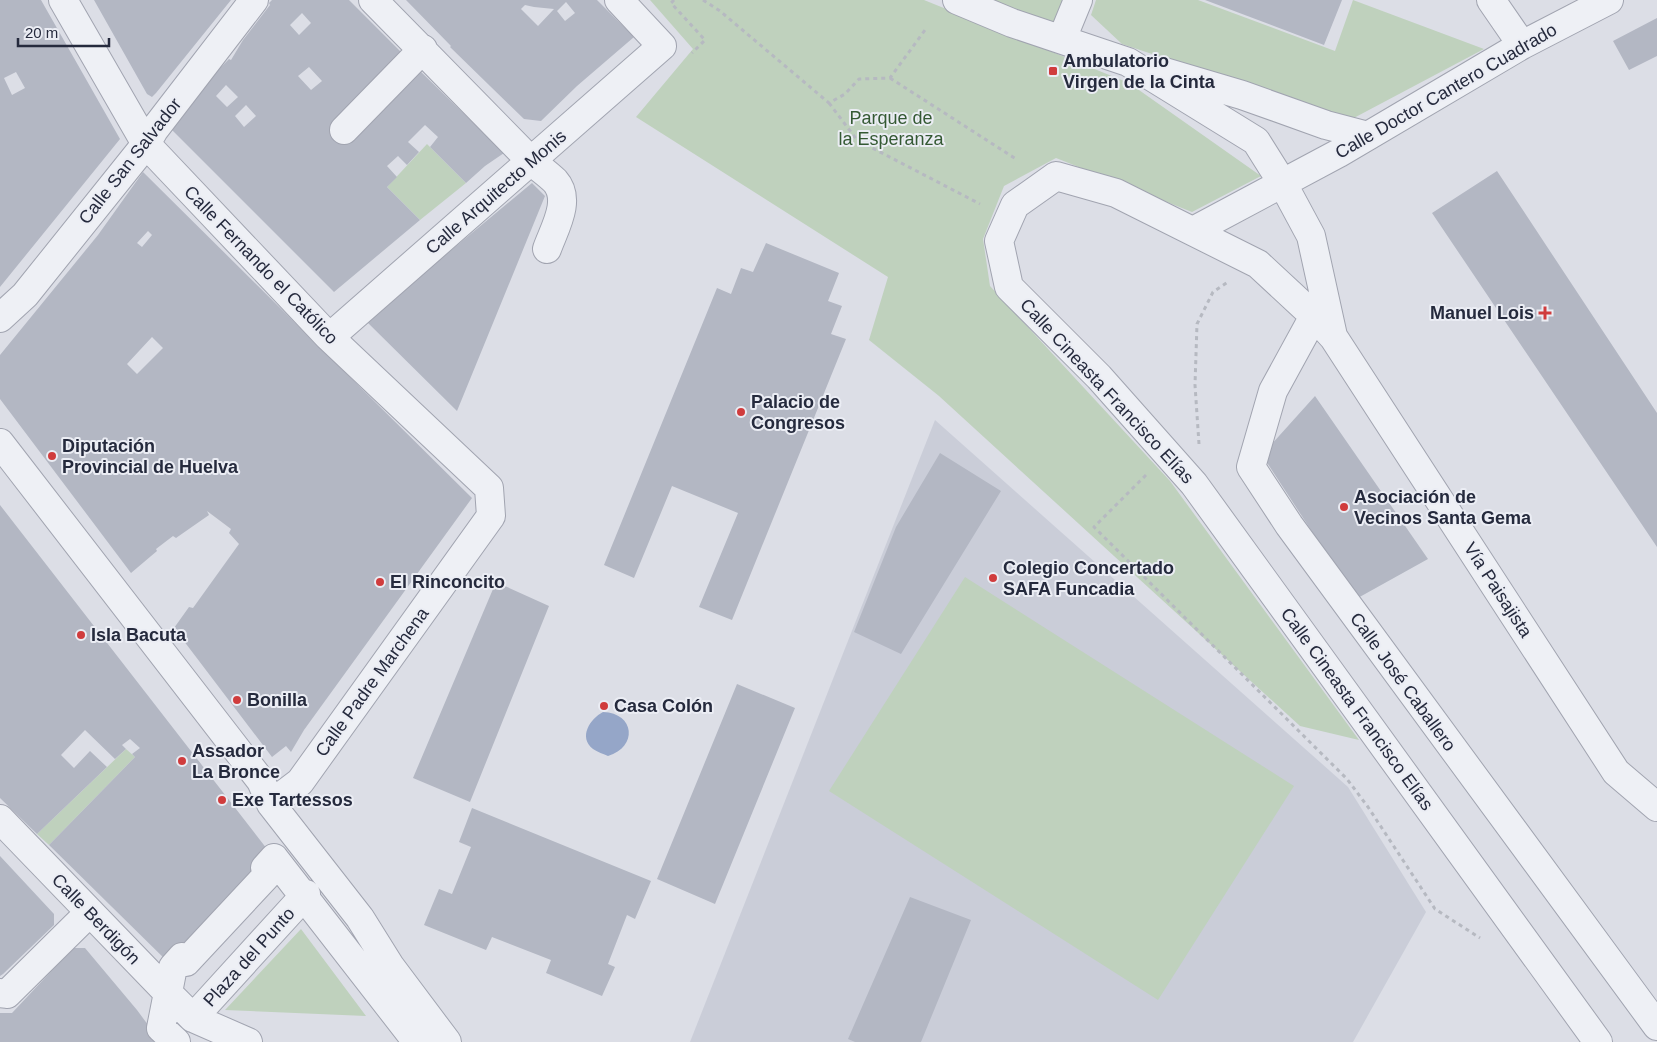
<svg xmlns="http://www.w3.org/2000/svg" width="1657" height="1042" font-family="Helvetica,sans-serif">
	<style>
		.built { fill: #cacdd8 }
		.green { fill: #bfd1bd }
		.water { fill: #95a6c8 }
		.building { fill: #b3b7c3; fill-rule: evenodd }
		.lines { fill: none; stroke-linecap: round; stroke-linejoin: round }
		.minor-casing { stroke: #a1a4b0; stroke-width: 30 }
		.path { stroke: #b6b9c1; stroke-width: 3; stroke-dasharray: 4 4; stroke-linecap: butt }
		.minor { stroke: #eef0f5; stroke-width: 28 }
		.poi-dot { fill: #d03c3d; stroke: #ebedf4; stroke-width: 2 }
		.labels { text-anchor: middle; stroke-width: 4; stroke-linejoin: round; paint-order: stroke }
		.poi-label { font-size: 18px; font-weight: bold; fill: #252a3d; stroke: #ebedf4; text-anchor: start }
		.street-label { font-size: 18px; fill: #252a3d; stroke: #ebedf4 }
		.park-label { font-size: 18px; fill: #345933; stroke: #ebedf4 }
	</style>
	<rect width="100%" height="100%" fill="#dcdee6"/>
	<path class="built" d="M 935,420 L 1348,787 L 1426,912 L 1353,1042 L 690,1042 Z"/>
	<path class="green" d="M 650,0 L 924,0 L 1129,83 L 1261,176 L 1192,212 L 1056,158 L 1004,186 L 983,239 L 990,286 L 1170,481 L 1359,740 L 1300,726 L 939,396 L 869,340 L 888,277 L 636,117 L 693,49 Z
		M 992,0 L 1065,0 L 1055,26 Z
		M 1096,0 L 1198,0 L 1335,51 L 1353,0 L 1484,49 L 1350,120 L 1122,44 L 1091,15 Z
		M 427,144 L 466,183 L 420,220 L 387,187 Z
		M 965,577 L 1294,786 L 1158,1000 L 829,791 Z
		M 126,749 L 135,757 L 49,845 L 37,834 Z
		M 301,929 L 366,1016 L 225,1010 Z"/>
	<path class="water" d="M 603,712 C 635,713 638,747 608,756 C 604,754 597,752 593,749 C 578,737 590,719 603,712 Z"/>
	<path class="building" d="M 0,0 L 41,0 L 120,139 L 0,287 ZM 16,72 L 25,88 L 12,95 L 4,78 Z
		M 94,0 L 231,0 L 156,93 L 152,97 L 147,94 Z
		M 272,0 L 349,0 L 404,55 L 351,109 L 330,128 L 344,142 L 417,68 L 504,153 L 485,166 L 466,183 L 430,147 L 438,137 L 425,125 L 408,142 L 419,152 L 407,165 L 398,156 L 387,166 L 397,177 L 387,187 L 420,220 L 334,292 L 170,128 L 215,73 L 229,59 L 231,60 L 243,40 L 270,5 L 269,3 ZM 302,13 L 311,23 L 299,35 L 290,25 ZM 309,67 L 322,81 L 311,90 L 298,76 ZM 226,85 L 238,97 L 227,107 L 216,96 ZM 246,105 L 256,116 L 244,127 L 235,116 Z
		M 406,0 L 597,0 L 634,37 L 577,86 L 541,121 L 524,119 L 450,47 L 451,46 ZM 566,2 L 575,13 L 565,21 L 557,11 ZM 525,5 L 534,7 L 554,9 L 538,26 L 521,9 Z
		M 1205,0 L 1342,0 L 1324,45 Z
		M 1657,18 L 1657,56 L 1629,70 L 1613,41 Z
		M 1497,171 L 1657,413 L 1657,547 L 1432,213 Z
		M 143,172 L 472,498 L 304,730 L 291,752 L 286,746 L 272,757 L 174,628 L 189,607 L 193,608 L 239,544 L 229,533 L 231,529 L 207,511 L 209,515 L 176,538 L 173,536 L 156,549 L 157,551 L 131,573 L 0,399 L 0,355 L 98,235 ZM 148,231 L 152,235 L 142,247 L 137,243 ZM 152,337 L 163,348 L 137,374 L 127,364 Z
		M 532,183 L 545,196 L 457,411 L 366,321 Z
		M 766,243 L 839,273 L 828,301 L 842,306 L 831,334 L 846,339 L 732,620 L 699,607 L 738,513 L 672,486 L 634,578 L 604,565 L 717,288 L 731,294 L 741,268 L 753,272 Z
		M 1315,396 L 1428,559 L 1356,599 L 1262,455 Z
		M 940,453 L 1001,491 L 901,654 L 854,632 L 896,527 Z
		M 0,505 L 274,858 L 173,967 L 49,845 L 135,757 L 132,754 L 140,748 L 130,739 L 122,745 L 126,749 L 115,759 L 85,730 L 61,755 L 74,768 L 90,751 L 107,767 L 37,834 L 0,798 Z
		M 496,582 L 549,606 L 470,802 L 413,778 Z
		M 737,684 L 795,708 L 715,904 L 657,879 Z
		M 472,808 L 651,881 L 635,919 L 627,915 L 608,964 L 615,967 L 602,996 L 546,973 L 551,960 L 492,937 L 486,950 L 424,925 L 439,889 L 452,894 L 471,847 L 459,842 Z
		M 0,856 L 54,914 L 54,925 L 3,974 L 0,976 Z
		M 910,897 L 971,920 L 921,1042 L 855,1042 L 848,1039 Z
		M 73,948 L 85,948 L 137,1010 L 154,1033 L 174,1042 L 0,1042 L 0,1013 L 12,1013 Z"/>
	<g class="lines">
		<g class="minor-casing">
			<path id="minor" d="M 63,0 L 146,144 L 328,336 L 489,488 L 491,516 L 300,782 L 271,804
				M 373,0 L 531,161 C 538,167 548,174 555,181 C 572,200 554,229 547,249
				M 957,0 L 1012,23 L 1128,62 L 1256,141 L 1283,184 L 1311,236 L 1333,336
				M 1491,0 L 1522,45
				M 1062,39 L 1078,0
				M 1161,71 L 1242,95 L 1326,125 L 1368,136
				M 344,130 L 423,49
				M 1193,231 L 1339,153 L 1522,45 L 1609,0
				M 1314,316 L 1273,391 L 1251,467 L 1289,525 L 1657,1026
				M 0,318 L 25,295 L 146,144 L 154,130 L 254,0
				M 328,336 L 339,329 L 662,46 L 619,0
				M 0,443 L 261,781 L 271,804 L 360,918 L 390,966 L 447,1042
				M 0,819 L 168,993 L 193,1018
				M 0,993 L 7,994 L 90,912
				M 176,1042 L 161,1028 L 173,967 L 182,957 L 186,962 L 269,873 L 265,868 L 274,858 L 417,1042
				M 248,1042 L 193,1018 L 306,894
				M 1598,1042 L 1194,484 L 1099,377 L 1009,287 L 999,241 L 1015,205 L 1056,176 L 1116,193 L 1258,264 L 1314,316 L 1334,338 L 1616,772 L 1657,807"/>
		</g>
		<path class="path" d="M 674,0 L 671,3 L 705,40 L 692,53
			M 703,0 L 720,11 L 829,103 L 845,94 L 859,79 L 890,78 L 925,30
			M 890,78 L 1016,159
			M 829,103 L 857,140 L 980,204
			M 1199,444 L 1195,385 L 1197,324 L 1213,292 L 1228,282
			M 1146,475 L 1094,527 L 1347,779 L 1368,807 L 1435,909 L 1480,938"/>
		<use href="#minor" class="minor"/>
	</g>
	<g class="poi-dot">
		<rect x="1048" y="66" width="10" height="10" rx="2.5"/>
		<path d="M1542.5 305.5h5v5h5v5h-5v5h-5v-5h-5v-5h5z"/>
		<circle cx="741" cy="412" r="5"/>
		<circle cx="52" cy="456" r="5"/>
		<circle cx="1344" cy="507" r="5"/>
		<circle cx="993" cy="578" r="5"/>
		<circle cx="380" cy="582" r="5"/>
		<circle cx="81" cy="635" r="5"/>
		<circle cx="237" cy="700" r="5"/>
		<circle cx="604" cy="706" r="5"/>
		<circle cx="182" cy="761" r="5"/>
		<circle cx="222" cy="800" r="5"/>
	</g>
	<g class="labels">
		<g class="poi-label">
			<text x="1063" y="67">Ambulatorio<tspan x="1063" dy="21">Virgen de la Cinta</tspan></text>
			<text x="1534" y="319" text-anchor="end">Manuel Lois</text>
			<text x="751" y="408">Palacio de<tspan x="751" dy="21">Congresos</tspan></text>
			<text x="62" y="452">Diputación<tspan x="62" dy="21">Provincial de Huelva</tspan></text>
			<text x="1354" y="503">Asociación de<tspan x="1354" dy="21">Vecinos Santa Gema</tspan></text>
			<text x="1003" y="574">Colegio Concertado<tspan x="1003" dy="21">SAFA Funcadia</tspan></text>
			<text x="390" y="588">El Rinconcito</text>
			<text x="91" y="641">Isla Bacuta</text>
			<text x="247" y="706">Bonilla</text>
			<text x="614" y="712">Casa Colón</text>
			<text x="192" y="757">Assador<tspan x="192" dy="21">La Bronce</tspan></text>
			<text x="232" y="806">Exe Tartessos</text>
		</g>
		<g class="street-label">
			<text transform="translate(1446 91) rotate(-30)" y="6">Calle Doctor Cantero Cuadrado</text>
			<text transform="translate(130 161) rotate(-52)" y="6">Calle San Salvador</text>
			<text transform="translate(496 192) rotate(-41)" y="6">Calle Arquitecto Monis</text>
			<text transform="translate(261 265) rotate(46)" y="6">Calle Fernando el Católico</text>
			<text transform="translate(1107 391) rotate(47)" y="6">Calle Cineasta Francisco Elías</text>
			<text transform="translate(1498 590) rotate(57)" y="6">Vía Paisajista</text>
			<text transform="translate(372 682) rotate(-54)" y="6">Calle Padre Marchena</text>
			<text transform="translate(1403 682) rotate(54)" y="6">Calle José Caballero</text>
			<text transform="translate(1357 709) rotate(54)" y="6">Calle Cineasta Francisco Elías</text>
			<text transform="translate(96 919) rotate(46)" y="6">Calle Berdigón</text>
			<text transform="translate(249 957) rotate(-48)" y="6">Plaza del Punto</text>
		</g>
		<g class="park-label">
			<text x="891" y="124">Parque de<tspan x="891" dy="21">la Esperanza</tspan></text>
		</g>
	</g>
	<path d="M18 38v8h91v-8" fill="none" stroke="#252a3d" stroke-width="2.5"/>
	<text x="25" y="38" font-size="15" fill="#252a3d" stroke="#ebedf4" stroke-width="4" paint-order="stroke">20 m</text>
</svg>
